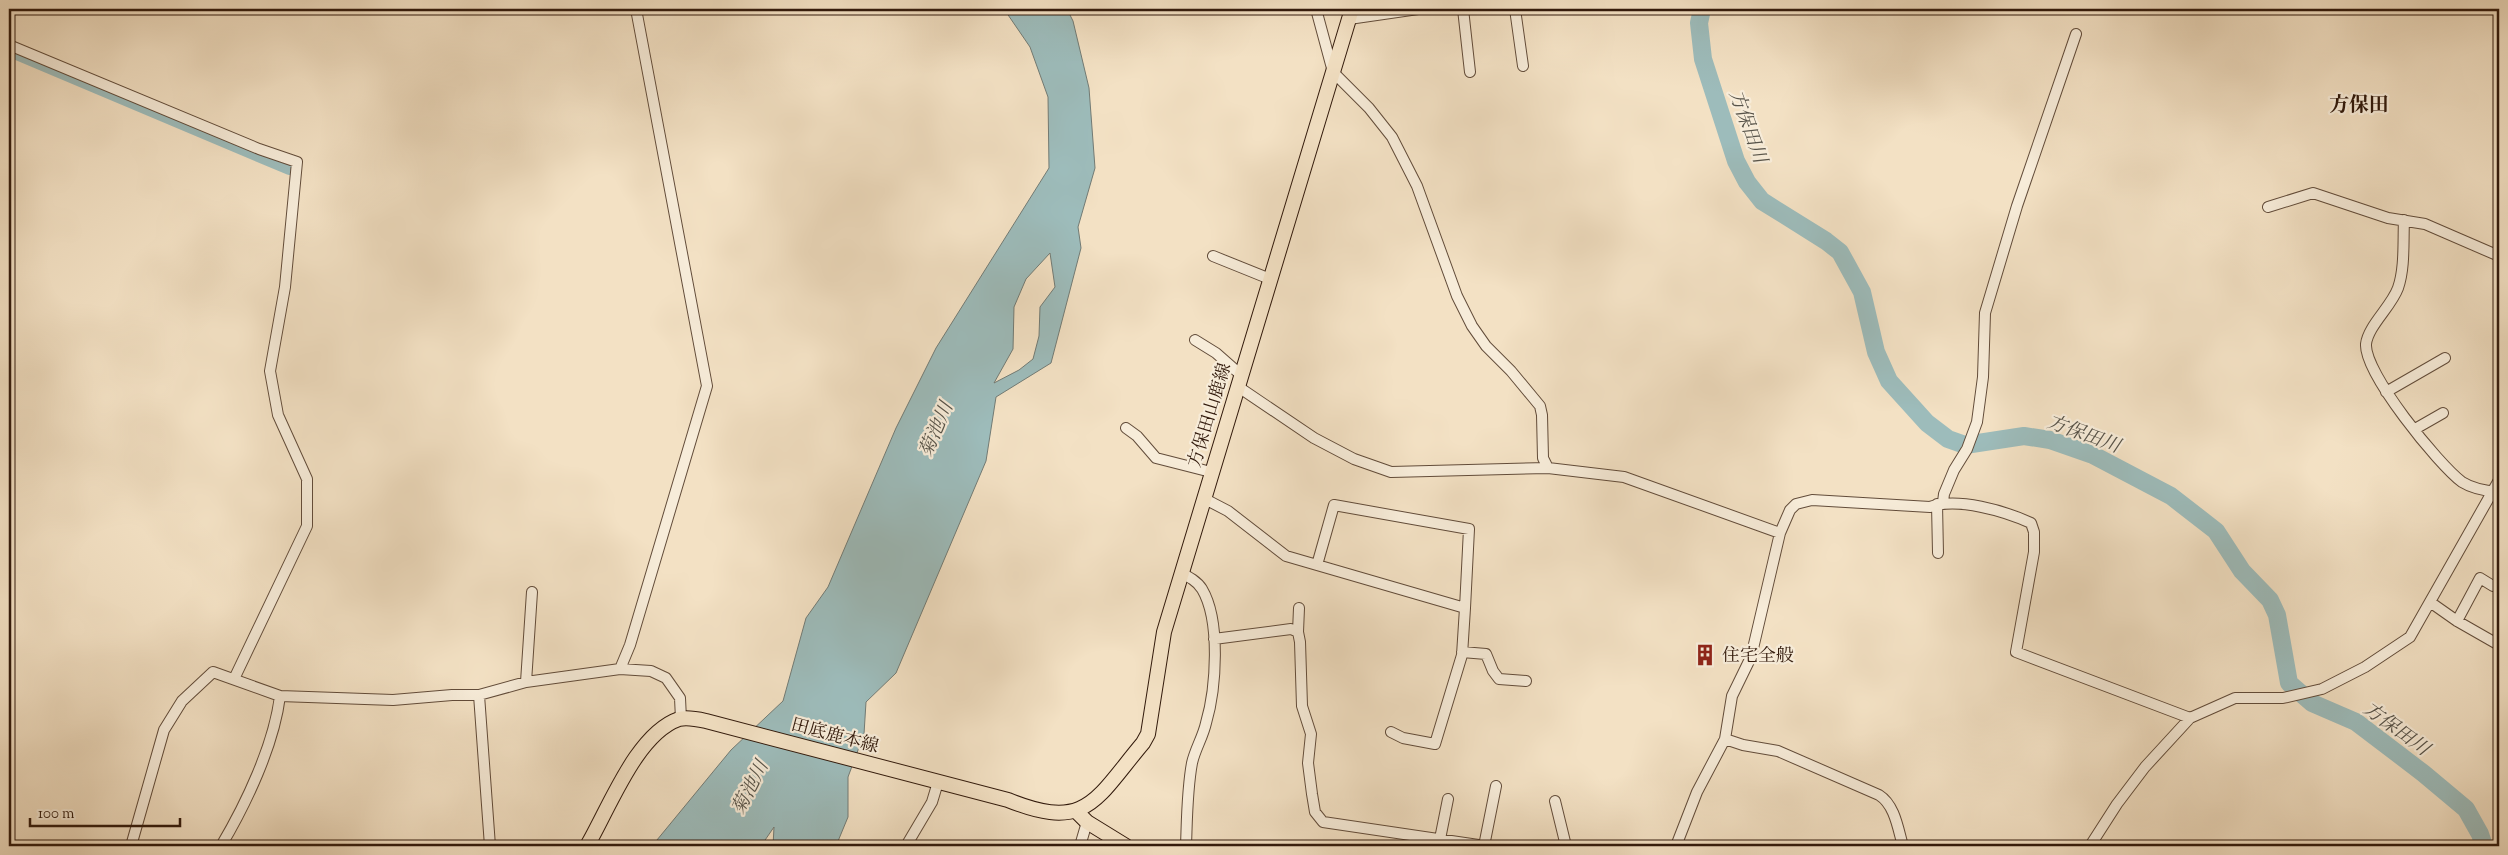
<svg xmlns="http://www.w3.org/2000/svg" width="2508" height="855" font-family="'Sorts Mill Goudy','Noto Serif JP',serif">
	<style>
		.water { fill: #9dbcbb; stroke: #727b75; fill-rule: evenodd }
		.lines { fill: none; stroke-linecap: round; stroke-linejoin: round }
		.canal { stroke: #9dbcbb; stroke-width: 10 }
		.river { stroke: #9dbcbb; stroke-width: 18 }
		.minor-casing { stroke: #624c3a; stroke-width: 12 }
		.major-casing { stroke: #321a0c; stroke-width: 16 }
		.minor { stroke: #f7ecd9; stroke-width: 10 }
		.major { stroke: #f3e1c4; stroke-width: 14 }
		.labels { text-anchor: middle; stroke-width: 4.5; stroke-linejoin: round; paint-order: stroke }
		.street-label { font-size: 18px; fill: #321a0c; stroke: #f7ecd9 }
		.poi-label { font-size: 18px; fill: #321a0c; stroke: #f7ecd9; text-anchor: start }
		.water-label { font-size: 19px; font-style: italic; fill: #575349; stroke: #f7ecd9 }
		.quarter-label { font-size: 20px; font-weight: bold; fill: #321a0c; stroke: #f7ecd9 }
	</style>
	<rect width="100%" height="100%" fill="#f3e1c4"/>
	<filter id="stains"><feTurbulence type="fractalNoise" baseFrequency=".004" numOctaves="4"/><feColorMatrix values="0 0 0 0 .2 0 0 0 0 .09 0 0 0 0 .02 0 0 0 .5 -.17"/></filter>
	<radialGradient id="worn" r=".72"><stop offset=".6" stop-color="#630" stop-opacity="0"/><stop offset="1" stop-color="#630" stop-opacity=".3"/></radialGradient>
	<path class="water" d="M 1004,9 L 1067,9 L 1073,21 L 1089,88 L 1095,168 L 1078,227 L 1081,248 L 1051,363 L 996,397 L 986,461 L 896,673 L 866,702 L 864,734 L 848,777 L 848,817 L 836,846 L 773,846 L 774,827 L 761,846 L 652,846 L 731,750 L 783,701 L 806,618 L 828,587 L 896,428 L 936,348 L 1049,168 L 1048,97 L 1030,47 ZM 1050,253 L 1055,287 L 1040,307 L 1039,336 L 1033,359 L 1019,370 L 994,383 L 1013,349 L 1014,307 L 1026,279 Z"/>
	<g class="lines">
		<path class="canal" d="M 9,52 L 289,170"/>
		<path class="river" d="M 1702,9 L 1699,23 L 1703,59 L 1736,161 L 1747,182 L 1762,201 L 1826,241 L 1840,252 L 1862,292 L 1876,352 L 1889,381 L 1927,423 L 1948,439 L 1965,445 L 2024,436 L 2050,440 L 2093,455 L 2171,496 L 2216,531 L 2242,571 L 2270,600 L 2277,615 L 2289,683 L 2312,703 L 2356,722 L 2423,773 L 2466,809 L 2480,834 L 2484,846"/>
		<g class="minor-casing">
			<path id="minor" d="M 1316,9 L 1333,72 L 1369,108 L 1392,137 L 1417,186 L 1457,296 L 1472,326 L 1486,346 L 1511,371 L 1540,406 L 1542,415 L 1543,458 L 1548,468 L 1624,477 L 1780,533
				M 1463,9 L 1470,72
				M 1515,9 L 1523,66
				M 1349,19 L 1418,9
				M 9,45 L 259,149 L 297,162 L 285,287 L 270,371 L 278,415 L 307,479 L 307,526 L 234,679
				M 2268,207 L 2313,193 L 2388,218 L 2425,224 L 2499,256
				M 2404,220 C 2403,242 2405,268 2398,288 C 2391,307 2368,326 2366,344 C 2364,373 2438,464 2462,482 C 2473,489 2486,491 2498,492
				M 1213,256 L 1270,279
				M 1195,340 L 1216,353 L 1241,375
				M 1237,386 L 1314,438 L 1354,459 L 1391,472 L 1548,468
				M 2386,392 L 2445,358
				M 1126,428 L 1137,436 L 1156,458 L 1211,472
				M 2415,429 L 2443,413
				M 1203,498 L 1228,511 L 1286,556 L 1465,608 L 1462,655 L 1435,744 L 1403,738 L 1391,732
				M 1943,502 L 1944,494 L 1954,470 L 1967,449 L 1977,422 L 1983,377 L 1985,313 L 2017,206 L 2076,34
				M 1937,504 L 1938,553
				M 1317,565 L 1334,505 L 1469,529 L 1465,608
				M 1181,573 C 1189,577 1197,581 1202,589 C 1221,621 1216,689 1206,723 C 1203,737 1195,749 1192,763 C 1187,790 1187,819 1186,846
				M 2430,602 L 2457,621 L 2499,645
				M 2457,621 L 2480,578 L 2493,586
				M 1298,632 L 1299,608
				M 1214,639 L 1291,629 L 1298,632 L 1300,642 L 1302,706 L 1311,734 L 1308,763 L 1312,794 L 1315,812 L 1323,822 L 1485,846
				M 1462,652 L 1486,654 L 1493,671 L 1499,679 L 1526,681
				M 620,669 L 630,645 L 707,386 L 636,9
				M 526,682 L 532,592
				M 479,695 L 490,846
				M 1725,739 L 1743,745 L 1778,751 L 1879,795 C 1895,805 1898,829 1903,846
				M 1555,801 L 1566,846
				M 1440,839 L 1448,799
				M 131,846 L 164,730 L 182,701 L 213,672 L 280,696 L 393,700 L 452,695 L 479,695 L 526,682 L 620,669 L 651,671 L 666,678 L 680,698 L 681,719
				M 221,846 C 246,804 274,745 280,696
				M 906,846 L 932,802 L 938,782
				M 1080,846 L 1087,822
				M 1484,846 L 1496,786
				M 1676,846 L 1697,792 L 1725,739 L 1732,696 L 1751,657 L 1780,533 L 1790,510 L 1796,504 L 1812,500 L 1930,507 C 1957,497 2005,511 2031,523 L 2034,532 L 2034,552 L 2016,652 L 2190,718
				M 2090,846 L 2117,804 L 2145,767 L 2190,718 L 2235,698 L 2283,698 L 2322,689 L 2365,667 L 2410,637 L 2499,480"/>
		</g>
		<g class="major-casing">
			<path id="major" d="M 1077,812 L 1087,822 L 1126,846
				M 587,846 C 609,809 636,734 679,719 C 687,717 697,719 706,721 L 1008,800 C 1087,832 1095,800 1143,743 L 1148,734 L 1164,632 L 1352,9"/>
		</g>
		<use href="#minor" class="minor"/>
		<use href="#major" class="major"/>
	</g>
	<defs>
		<g id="building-bare" transform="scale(1.725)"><path d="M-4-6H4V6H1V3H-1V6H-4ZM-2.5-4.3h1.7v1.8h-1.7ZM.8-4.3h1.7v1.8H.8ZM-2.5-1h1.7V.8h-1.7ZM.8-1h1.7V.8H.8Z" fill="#8f2418" stroke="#f7ecd9" stroke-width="2.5" paint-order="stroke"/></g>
	</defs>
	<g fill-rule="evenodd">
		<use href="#building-bare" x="1705" y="655"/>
	</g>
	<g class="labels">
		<g class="street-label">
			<text transform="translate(1209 415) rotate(-73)" y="6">方保田山鹿線</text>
			<text transform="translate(835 735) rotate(15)" y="6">田底鹿本線</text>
		</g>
		<g class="poi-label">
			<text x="1722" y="661">住宅全般</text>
		</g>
		<g class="water-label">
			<text transform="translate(1749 126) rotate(70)" y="7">方保田川</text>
			<text transform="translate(935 429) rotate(-67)" y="7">菊池川</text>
			<text transform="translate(2084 433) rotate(20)" y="7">方保田川</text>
			<text transform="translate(2397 728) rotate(36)" y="7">方保田川</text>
			<text transform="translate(749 787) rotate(-63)" y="7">菊池川</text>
		</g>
		<g class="quarter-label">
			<text x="2359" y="111">方保田</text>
		</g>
	</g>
	<rect width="2508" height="855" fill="none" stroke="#f3e1c4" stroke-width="30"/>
	<rect x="10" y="10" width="2488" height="835" fill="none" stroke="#321a0c" stroke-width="2.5"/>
	<rect x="15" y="15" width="2478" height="825" fill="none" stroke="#321a0c"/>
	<path d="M30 818v8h150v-8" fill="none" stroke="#321a0c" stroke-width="2.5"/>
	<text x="38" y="818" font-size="15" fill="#321a0c" stroke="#f7ecd9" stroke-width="4" paint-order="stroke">100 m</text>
	<rect width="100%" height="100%" filter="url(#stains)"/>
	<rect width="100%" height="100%" fill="url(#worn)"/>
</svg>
